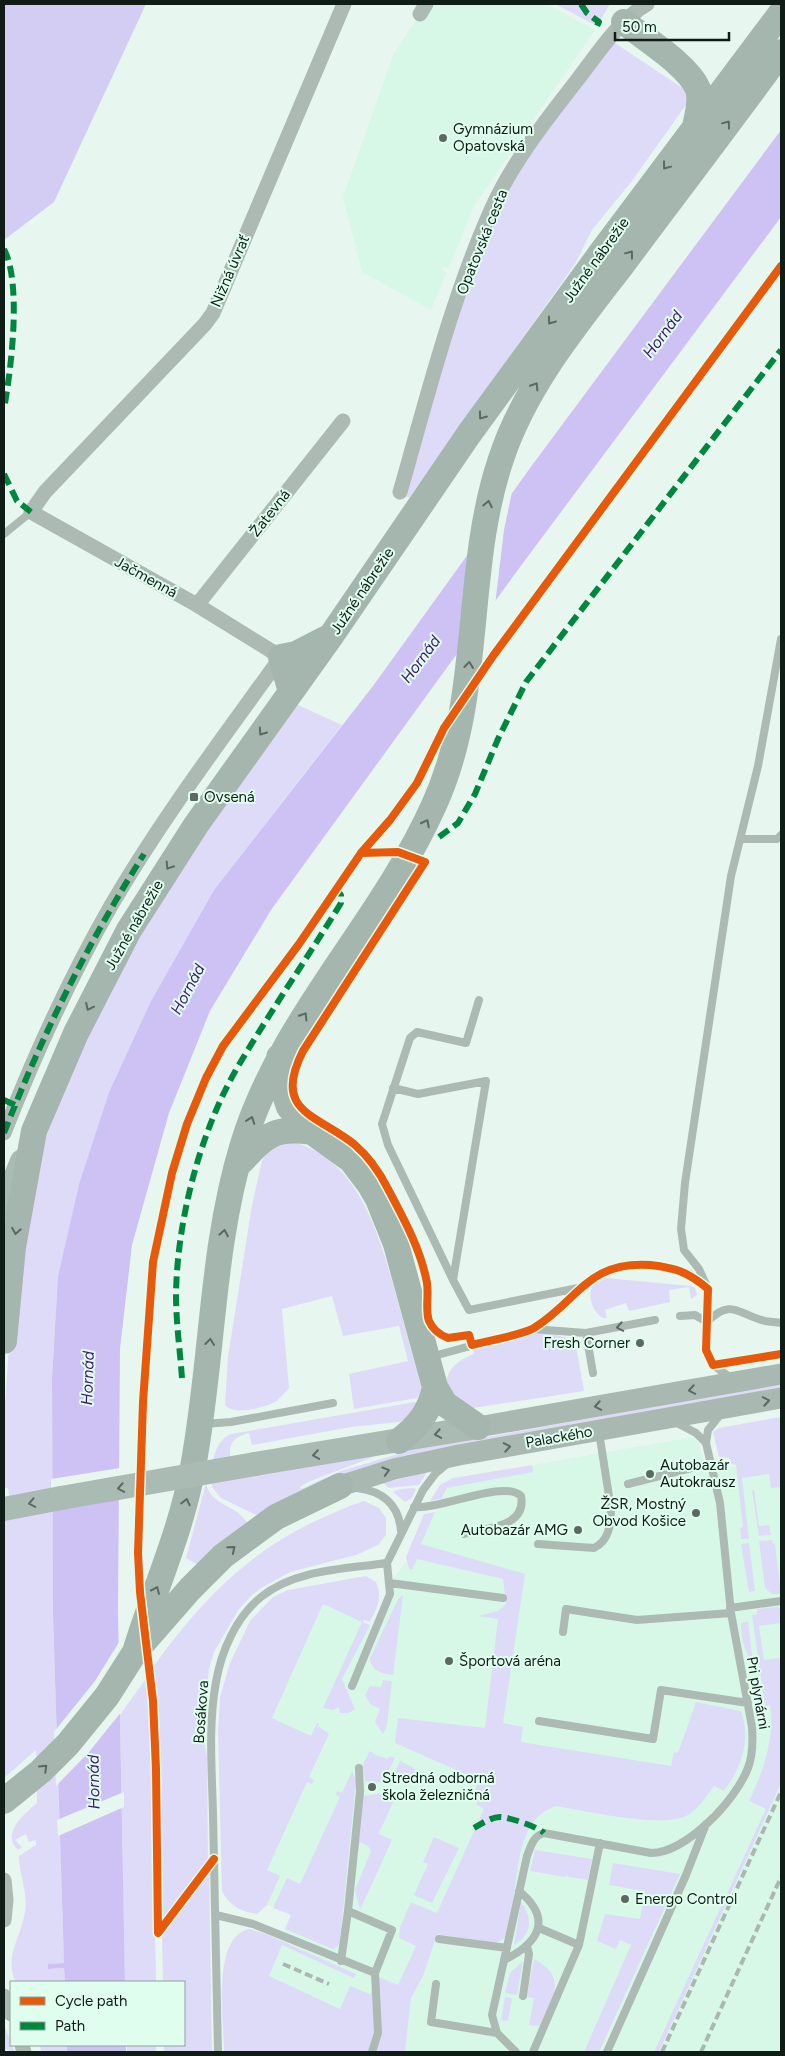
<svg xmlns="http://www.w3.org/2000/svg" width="785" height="2056" font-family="Figtree,sans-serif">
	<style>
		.built { fill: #d7f8e7 }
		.green { fill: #dedbf8 }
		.forest { fill: #d3cdf3 }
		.water { fill: #cec2f5 }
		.pier { fill: #e7f7ef }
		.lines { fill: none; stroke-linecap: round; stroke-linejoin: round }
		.lane { stroke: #acbab3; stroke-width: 8 }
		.street { stroke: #acbab3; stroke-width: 15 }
		.secondary { stroke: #a9b8b1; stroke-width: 21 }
		.primary { stroke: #aabbb3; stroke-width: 24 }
		.highway { stroke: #a4b6ae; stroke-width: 26 }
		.rail { stroke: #abb8b2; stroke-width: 4; stroke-dasharray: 8 4; stroke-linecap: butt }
		.primary-bridge { stroke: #aabbb3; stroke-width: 24 }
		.quiet { stroke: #00873e; stroke-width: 6; stroke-dasharray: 12 6; stroke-linecap: butt }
		.cycleway-casing { stroke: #e0feee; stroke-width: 11 }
		.cycleway { stroke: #e8590c; stroke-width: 8 }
		.oneway { stroke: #5a6a62 }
		.oneway2 { stroke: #5e6c64 }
		.oneway3 { stroke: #5c6a64 }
		.oneway4 { stroke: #5c6c64 }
		.poi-dot { fill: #5b6962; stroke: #e0feee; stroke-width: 2 }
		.labels { text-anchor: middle; stroke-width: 4; stroke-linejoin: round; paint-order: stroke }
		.poi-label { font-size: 15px; fill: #0f1d16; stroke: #e0feee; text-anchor: start }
		.street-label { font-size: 15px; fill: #0f1d16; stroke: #e0feee }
		.water-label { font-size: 16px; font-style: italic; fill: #3f176e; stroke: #e0feee }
	</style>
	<rect width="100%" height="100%" fill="#e7f7ef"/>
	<path class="built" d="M 426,4 L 547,4 L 595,30 L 474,206 L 449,268 L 443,266 L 442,270 L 447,272 L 431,310 L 362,272 L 343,197 L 393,55 Z
		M 693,1437 L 699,1444 L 707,1476 L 707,1470 L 781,1459 L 781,2052 L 242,2052 L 242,2026 L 291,1915 L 242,1893 L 271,1718 L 323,1604 L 376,1628 L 390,1583 L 420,1544 L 446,1488 L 532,1472 L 532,1465 Z"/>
	<path class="green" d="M 555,4 L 610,4 L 597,26 Z
		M 609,39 L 690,93 L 688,102 L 632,181 L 592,230 L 575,264 L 409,498 L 400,492 L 493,207 Z
		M 296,704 L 342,725 L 214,890 L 151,1001 L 109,1092 L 79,1184 L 58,1276 L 52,1378 L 53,1615 L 64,1963 L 48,1964 L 48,1969 L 64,1968 L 65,1982 L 16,1982 C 3,1957 22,1936 25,1911 C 28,1892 19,1874 19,1856 L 36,1845 L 36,1840 L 29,1842 L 26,1834 L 15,1840 L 22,1847 L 18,1850 C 0,1834 25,1813 37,1803 L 36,1750 L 4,1778 L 4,1521 L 13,1519 L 8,1488 L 4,1488 L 4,1418 L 12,1305 L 42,1149 L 59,1098 L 91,1024 L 169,884 Z
		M 287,1141 C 360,1154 381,1241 398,1302 C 406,1331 414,1361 422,1390 L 417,1398 L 354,1409 L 349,1374 L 408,1361 L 399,1326 L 343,1336 L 332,1296 L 282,1309 L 289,1388 C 285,1392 280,1399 275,1402 C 262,1408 235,1416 225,1405 L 228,1357 L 252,1205 L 262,1161 L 268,1151 Z
		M 606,1278 L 691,1286 L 695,1288 L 697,1295 L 691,1299 L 689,1287 L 669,1290 L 670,1302 L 629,1311 L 626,1303 L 605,1310 L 607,1318 L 603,1318 C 592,1312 586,1294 594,1283 Z
		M 533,1329 L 575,1340 L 584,1391 L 473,1408 L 459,1404 L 446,1382 C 450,1365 460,1360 474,1354 L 472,1345 Z
		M 781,1384 L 781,1389 L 598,1422 L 260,1517 L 221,1498 L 212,1487 C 210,1470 213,1441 231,1434 L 415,1402 L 418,1404 L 406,1419 L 399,1422 L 351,1427 L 252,1445 L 249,1433 C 221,1440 231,1457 235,1479 L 381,1454 L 308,1482 L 300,1487 L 301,1489 L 341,1471 L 408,1451 Z
		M 781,1417 L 781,1487 L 771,1488 L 769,1474 L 742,1478 L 749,1539 L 741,1539 L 740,1528 L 743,1527 L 736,1465 L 731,1464 L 729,1458 L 719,1457 L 713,1432 L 719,1428 Z
		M 532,1465 L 533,1472 L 447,1488 L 441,1499 L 430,1501 L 440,1485 L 453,1478 Z
		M 427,1472 L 419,1485 L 389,1488 L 383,1483 Z
		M 206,1483 C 211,1507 236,1503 248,1524 L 198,1565 L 186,1558 Z
		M 413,1488 L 416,1489 L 412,1498 L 405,1502 L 393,1492 L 400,1489 Z
		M 754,1489 L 759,1526 L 769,1525 L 771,1535 L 759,1536 L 752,1491 Z
		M 364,1501 L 379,1508 L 386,1518 L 386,1535 L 378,1545 L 356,1555 L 290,1572 L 263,1587 L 252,1595 L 239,1609 L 214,1652 L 209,1669 L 203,1731 L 207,1757 L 208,1860 L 163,1921 L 160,1752 L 153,1667 C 198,1604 249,1550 322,1518 C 336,1512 350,1505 364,1501 Z
		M 435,1512 L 421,1544 L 525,1574 L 503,1723 L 523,1727 L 521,1742 L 671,1766 L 674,1752 L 678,1753 L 696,1702 L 741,1711 C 751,1740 742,1767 724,1791 L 714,1786 C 706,1796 698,1811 686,1816 C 660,1828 586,1811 556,1806 C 507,1822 522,1899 505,1938 L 496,1943 L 437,1934 L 423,1976 L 411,1998 L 405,2052 L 375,2052 L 380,2040 L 378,1977 L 398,1985 L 416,1946 L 399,1938 L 400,1927 L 411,1902 L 437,1913 L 484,1809 L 476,1804 L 480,1796 L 474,1793 L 479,1780 L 395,1743 L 398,1718 L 485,1728 L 498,1619 L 478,1616 L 498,1611 L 506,1604 L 503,1579 L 417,1559 L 412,1570 L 409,1568 L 406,1557 L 424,1514 Z
		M 772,1540 L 773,1544 L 775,1543 L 781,1594 L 772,1594 L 765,1588 L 759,1541 Z
		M 749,1543 L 755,1591 L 749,1592 L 741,1544 Z
		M 366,1576 L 376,1582 C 383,1598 377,1608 370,1622 L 364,1620 L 363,1622 L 370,1625 L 342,1679 L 355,1709 L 349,1713 L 340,1713 L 339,1707 L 334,1710 L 323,1708 L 362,1622 L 323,1604 L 272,1718 L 311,1736 L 317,1723 L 319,1724 L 317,1728 L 319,1727 L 329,1734 L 309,1777 L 314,1780 L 312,1784 L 307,1782 L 267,1870 L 280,1876 L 267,1905 L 257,1914 C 242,1912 229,1906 222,1891 L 218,1729 L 220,1697 L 230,1663 L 250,1621 L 273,1597 L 288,1590 Z
		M 403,1595 L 393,1675 C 382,1673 371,1672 370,1658 L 398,1599 Z
		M 778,1607 L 781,1609 L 781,1623 L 759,1626 L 764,1660 L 781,1658 L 781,1783 L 659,2052 L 654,2052 L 766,1809 L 749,1801 C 763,1773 775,1737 770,1705 L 765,1706 L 752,1615 L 757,1614 L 757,1609 Z
		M 748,1621 L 753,1663 C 744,1652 741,1637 741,1623 Z
		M 147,1677 L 152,1761 L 156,1982 L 125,1982 L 120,1715 Z
		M 383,1680 L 392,1681 L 387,1725 L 383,1734 L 375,1722 L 380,1709 L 370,1704 L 365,1695 L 370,1686 L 381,1687 Z
		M 370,1751 L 378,1756 L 386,1758 L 387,1760 L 389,1756 L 395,1758 L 384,1781 L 375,1783 L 365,1781 L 363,1764 Z
		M 400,1761 L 414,1768 L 417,1774 L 391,1781 Z
		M 352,1771 L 356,1780 L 340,1941 L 338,1946 L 333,1949 L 285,1929 L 291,1915 L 273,1908 L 287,1878 L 300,1884 L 340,1797 L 336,1795 L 337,1791 L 342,1793 Z
		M 398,1791 L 405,1792 L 403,1797 L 397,1794 L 379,1833 L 377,1833 L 392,1840 L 360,1910 L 355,1890 L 371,1851 L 368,1846 L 360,1842 L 356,1861 L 363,1796 Z
		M 434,1837 L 459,1848 L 432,1903 L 414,1895 L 428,1864 L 423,1862 Z
		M 535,1850 L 592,1859 L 588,1880 L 569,1877 L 566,1875 L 565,1877 L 530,1871 Z
		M 613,1863 L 680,1874 L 599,2052 L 584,2052 L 631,1945 L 620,1940 L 616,1949 L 597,1941 L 605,1914 L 640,1919 L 645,1891 L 609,1885 Z
		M 209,1871 L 212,2052 L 164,2052 L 164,2045 L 184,2045 L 184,1982 L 163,1982 L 162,1935 Z
		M 521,1902 C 533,1918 532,1935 514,1945 Z
		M 249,1929 L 266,1934 L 356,1974 L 354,1978 L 282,1945 L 269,1976 L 340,2009 L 350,1986 L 370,1994 L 374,1985 L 375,2034 L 370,2052 L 224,2052 C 224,2022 211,1937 249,1929 Z
		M 534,1959 C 569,1977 552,1999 541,2026 L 529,2025 L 534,1998 L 527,1997 Z
		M 523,1961 L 517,1995 L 505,1993 L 510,1973 Z
		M 505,1997 L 512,1998 L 508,2021 L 501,2020 Z
		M 4,2025 L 15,2052 L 4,2049 Z
		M 40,2045 L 67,2045 L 67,2052 L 41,2052 Z
		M 127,2045 L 156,2045 L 156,2052 L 127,2052 Z"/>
	<path class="forest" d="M 4,4 L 146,4 L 54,202 L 4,240 Z"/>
	<path class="water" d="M 781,130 L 781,217 L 520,567 L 271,910 L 210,1011 L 169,1113 L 132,1245 L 120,1349 L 118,1612 L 125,1982 L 65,1982 L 64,1968 L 48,1969 L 48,1964 L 64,1963 L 53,1615 L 52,1378 L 58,1276 L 79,1184 L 109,1092 L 151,1001 L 214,890 L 373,686 L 533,464 Z
		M 67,2045 L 126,2045 L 126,2052 L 67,2052 Z"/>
	<path class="pier" d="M 513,487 L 504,530 L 495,605 L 458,657 L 469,548 Z
		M 120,1468 L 120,1499 L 51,1511 L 51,1479 Z
		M 121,1639 L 122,1711 L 89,1752 L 56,1786 L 54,1732 L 95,1681 Z
		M 124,1792 L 124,1807 L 58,1836 L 57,1820 Z"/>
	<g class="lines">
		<path class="lane" d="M 4,534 L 31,512
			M 740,839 L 777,839 L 781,835
			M 361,853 L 388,851 L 403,853
			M 393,1088 L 418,1094 L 486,1081 L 453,1280 L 469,1310 L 583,1287
			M 453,1280 L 388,1145 L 382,1124 L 410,1038 L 417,1032 L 466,1043 L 479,1000
			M 680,1316 L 695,1315 L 707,1322
			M 707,1322 C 731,1297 739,1315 765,1321 C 770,1322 776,1322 781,1323
			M 533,1329 L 600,1273 L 628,1264 L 668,1267 L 690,1274 L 706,1288
			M 586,1333 L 593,1373
			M 430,1357 L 533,1329 L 586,1333 L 655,1320
			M 731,1378 L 713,1365 L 707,1355 L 708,1289 L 699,1269 L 684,1250 L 681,1229 L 685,1183 L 731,876 L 758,766 L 781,639
			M 675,1422 L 696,1433 L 706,1443
			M 204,1424 L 231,1422 L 333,1403
			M 628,1484 L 711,1463
			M 357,1488 C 382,1491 399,1504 401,1531
			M 414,1507 C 441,1510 503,1479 521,1496 C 527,1527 486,1528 464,1534
			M 538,1544 L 594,1548 C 609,1541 611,1524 611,1509 L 599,1432
			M 390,1583 L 503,1598
			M 730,1608 L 781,1601
			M 563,1632 L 566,1609 L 637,1620 L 731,1613
			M 352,1686 L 390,1594 L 387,1563 L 423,1490 L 435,1474 L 447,1464
			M 539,1721 L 653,1739 L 661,1690 L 748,1703
			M 359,1768 L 360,1792 L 348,1911 L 392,1930 L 375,1973
			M 216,1915 L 253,1924 L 375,1973 L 378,2033 L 372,2052
			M 539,1928 L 579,1945
			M 439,1939 L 507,1948
			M 504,1960 C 539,1943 553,1919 519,1891
			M 341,1961 L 348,1911
			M 436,1984 L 431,2022 L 497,2033
			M 523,1996 L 529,1954 L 527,1946
			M 218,2052 C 217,1973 215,1894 213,1814 C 212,1771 208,1725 216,1682 C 221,1652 236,1617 261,1597 C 295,1569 346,1569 387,1563
			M 516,2052 L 497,2033 L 492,2015 L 527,1856 C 531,1846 533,1836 544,1833 L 651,1853 C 686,1853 736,1800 748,1768 C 753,1755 753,1741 752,1727 L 731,1613 L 720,1503 L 706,1443 L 708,1430 L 720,1415
			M 533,2052 L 579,1945 L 600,1843
			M 607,2052 L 686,1875 L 706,1824"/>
		<path class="street" d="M 420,14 L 426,4
			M 400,492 C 427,398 452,297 492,208 C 513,161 547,119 578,79 C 599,52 618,21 647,4
			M 197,605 L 343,421
			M 4,1133 C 35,1054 70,977 112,904 C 162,818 223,738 281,657 L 197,605 L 31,512 L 45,492 L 205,324 L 213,313 L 344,4
			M 4,1880 L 6,1900 L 4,1920
			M 4,1996 L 11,2014
			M 22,2045 L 24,2052"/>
		<path class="secondary" d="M 478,1427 L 781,1374
			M 340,1486 L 394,1469 L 459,1455 L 781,1398"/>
		<path class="primary" d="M 4,1205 L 22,1161
			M 255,1464 L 478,1427
			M 4,1509 L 61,1498"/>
		<path class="highway" d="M 624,22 C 645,39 688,65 698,89 C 702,101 697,116 695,127
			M 291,692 L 281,657 L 296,654 L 327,638
			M 279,1057 L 281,1083 L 289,1107 L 312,1132 L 351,1160 L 370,1185 L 378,1199 L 396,1244 L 435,1387 L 445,1404 L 478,1427
			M 240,1163 C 265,1136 274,1126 312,1132
			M 4,1341 L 13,1247 L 34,1131 L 76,1033 L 129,930 L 196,825 L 331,636 L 469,434 L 601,253 L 781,13
			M 399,1441 C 418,1426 430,1412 435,1387
			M 135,1652 C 154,1590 181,1532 193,1467 C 213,1360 211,1248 243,1144 C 282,1017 381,924 434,805 C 484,696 463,571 501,459 C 525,386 576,325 622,265 C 675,194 729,123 781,52
			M 4,1801 L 41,1771 L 68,1744 L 107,1696 L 135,1652 L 190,1589 L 223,1556 L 276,1517 L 340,1486"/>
		<path class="rail" d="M 283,1964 L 329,1984
			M 662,2052 L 781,1792
			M 701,2052 L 781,1877"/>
		<path class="primary-bridge" d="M 61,1498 L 255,1464"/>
		<path class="quiet" d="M 581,4 L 587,13 L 599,22 L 595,30
			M 4,249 C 22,284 11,370 4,409
			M 4,474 L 17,501 L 31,512
			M 439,837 L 458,823 L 475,794 L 498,739 L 526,682 L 781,350
			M 4,1100 L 15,1105
			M 4,1133 C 42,1035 88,943 144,854
			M 182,1378 C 180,1351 176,1322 176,1295 C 177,1219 201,1128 240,1063 C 272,1009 308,957 341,903 L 341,895 L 337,890
			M 474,1828 C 481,1824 491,1817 500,1817 C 509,1817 538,1827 544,1833"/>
		<g class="cycleway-casing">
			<path id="cycleway" d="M 361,853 L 398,852 L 425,862 L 303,1051 C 272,1112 316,1114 354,1144 C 368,1156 380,1173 388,1189 C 404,1219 421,1250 427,1283 C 429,1296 425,1310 429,1321 C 433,1330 440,1335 448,1338 L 469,1335 L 472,1345 C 487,1341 522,1335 534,1328 C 579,1300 587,1261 650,1265 C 676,1268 688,1272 708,1289 L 706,1350 L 713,1365 L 781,1354
				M 214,1859 L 158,1933 L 156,1769 L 153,1701 L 140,1592 L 138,1553 L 143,1402 L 153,1262 L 172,1173 L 187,1124 L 206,1078 L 223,1046 L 299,944 L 361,853 L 390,820 L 417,783 L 444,728 L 493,656 L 781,266"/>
		</g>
		<use href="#cycleway" class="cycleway"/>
	</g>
	<defs><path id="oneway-chevron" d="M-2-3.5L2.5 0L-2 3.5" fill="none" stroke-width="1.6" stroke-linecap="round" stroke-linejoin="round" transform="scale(1.25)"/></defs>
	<g class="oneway">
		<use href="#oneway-chevron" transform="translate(727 124) rotate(-53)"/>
		<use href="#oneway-chevron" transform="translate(666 166) rotate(127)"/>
		<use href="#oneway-chevron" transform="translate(630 254) rotate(-53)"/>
		<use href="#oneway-chevron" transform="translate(551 321) rotate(126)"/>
		<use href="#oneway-chevron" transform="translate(535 386) rotate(-58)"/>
		<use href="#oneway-chevron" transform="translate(482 416) rotate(126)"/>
		<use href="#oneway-chevron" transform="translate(488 504) rotate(-79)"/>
		<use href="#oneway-chevron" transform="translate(469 665) rotate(-83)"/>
		<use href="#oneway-chevron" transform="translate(262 732) rotate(125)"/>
		<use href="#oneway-chevron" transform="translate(426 823) rotate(-63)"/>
		<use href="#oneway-chevron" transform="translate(169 866) rotate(123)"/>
		<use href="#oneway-chevron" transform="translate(89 1007) rotate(116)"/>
		<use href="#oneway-chevron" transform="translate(304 1016) rotate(-58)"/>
		<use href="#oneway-chevron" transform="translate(251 1120) rotate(-70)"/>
		<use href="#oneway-chevron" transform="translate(16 1231) rotate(100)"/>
		<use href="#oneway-chevron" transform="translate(224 1233) rotate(-80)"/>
		<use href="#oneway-chevron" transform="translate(210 1342) rotate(-83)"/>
		<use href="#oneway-chevron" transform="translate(186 1502) rotate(-77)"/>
		<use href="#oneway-chevron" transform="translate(232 1549) rotate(-40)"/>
		<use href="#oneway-chevron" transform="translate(156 1590) rotate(-66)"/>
		<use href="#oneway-chevron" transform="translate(44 1768) rotate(-44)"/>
	</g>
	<use class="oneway2" href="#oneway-chevron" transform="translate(620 1327) rotate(170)"/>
	<g class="oneway3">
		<use href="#oneway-chevron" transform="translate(692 1390) rotate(170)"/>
		<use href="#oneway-chevron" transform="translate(766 1401) rotate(-10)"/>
		<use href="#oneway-chevron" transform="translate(598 1406) rotate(170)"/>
		<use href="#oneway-chevron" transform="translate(507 1447) rotate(-10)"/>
		<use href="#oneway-chevron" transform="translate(386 1471) rotate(-16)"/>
	</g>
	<g class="oneway4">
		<use href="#oneway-chevron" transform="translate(438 1434) rotate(170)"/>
		<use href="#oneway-chevron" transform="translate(316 1455) rotate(171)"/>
		<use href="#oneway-chevron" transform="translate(121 1488) rotate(170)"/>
		<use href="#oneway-chevron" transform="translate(32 1503) rotate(169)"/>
	</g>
	<g class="poi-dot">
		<circle cx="443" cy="138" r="5"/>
		<rect x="189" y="792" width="10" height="10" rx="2.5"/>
		<circle cx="640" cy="1343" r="5"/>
		<circle cx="650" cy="1474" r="5"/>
		<circle cx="696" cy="1513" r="5"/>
		<circle cx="578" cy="1530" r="5"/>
		<circle cx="449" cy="1661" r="5"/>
		<circle cx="372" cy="1787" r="5"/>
		<circle cx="625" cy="1899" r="5"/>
	</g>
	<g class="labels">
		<g class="poi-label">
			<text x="453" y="134">Gymnázium<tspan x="453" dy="17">Opatovská</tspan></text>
			<text x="204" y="802">Ovsená</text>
			<text x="630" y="1348" text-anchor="end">Fresh Corner</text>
			<text x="660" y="1470">Autobazár<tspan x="660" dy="17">Autokrausz</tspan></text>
			<text x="686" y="1509" text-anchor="end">ŽSR, Mostný<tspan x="686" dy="17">Obvod Košice</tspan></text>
			<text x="568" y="1535" text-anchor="end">Autobazár AMG</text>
			<text x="459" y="1666">Športová aréna</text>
			<text x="382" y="1783">Stredná odborná<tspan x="382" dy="17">škola železničná</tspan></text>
			<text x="635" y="1904">Energo Control</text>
		</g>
		<g class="street-label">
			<text transform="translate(482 242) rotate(-68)" y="5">Opatovská cesta</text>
			<text transform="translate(596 260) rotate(-54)" y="5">Južné nábrežie</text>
			<text transform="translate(230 271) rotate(-67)" y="5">Nižná úvrať</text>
			<text transform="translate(270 513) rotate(-52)" y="5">Žatevná</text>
			<text transform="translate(146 577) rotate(29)" y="5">Jačmenná</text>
			<text transform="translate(362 591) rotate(-56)" y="5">Južné nábrežie</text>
			<text transform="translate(134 925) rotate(-60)" y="5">Južné nábrežie</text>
			<text transform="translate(559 1437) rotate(-10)" y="5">Palackého</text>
			<text transform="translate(758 1693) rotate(80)" y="5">Pri plynárni</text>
			<text transform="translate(201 1712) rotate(-86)" y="5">Bosákova</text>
		</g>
		<g class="water-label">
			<text transform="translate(662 334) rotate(-53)" y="6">Hornád</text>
			<text transform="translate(420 659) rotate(-53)" y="6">Hornád</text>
			<text transform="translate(187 989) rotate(-62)" y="6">Hornád</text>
			<text transform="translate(87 1378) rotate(-88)" y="6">Hornád</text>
			<text transform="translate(93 1782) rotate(-91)" y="6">Hornád</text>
		</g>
	</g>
	<rect width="785" height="2056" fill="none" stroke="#0f1d16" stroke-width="10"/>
	<rect x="10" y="1981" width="175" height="65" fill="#e0feee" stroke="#8ca498"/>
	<rect x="20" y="1997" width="25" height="8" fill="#e8590c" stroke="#8ca498"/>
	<text x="55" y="2006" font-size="15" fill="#0f1d16">Cycle path</text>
	<rect x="20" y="2022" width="25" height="8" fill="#00873e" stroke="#8ca498"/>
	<text x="55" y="2031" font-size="15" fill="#0f1d16">Path</text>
	<path d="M615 32v8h114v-8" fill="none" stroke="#0f1d16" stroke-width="2.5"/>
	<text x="622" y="32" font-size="15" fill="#0f1d16" stroke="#e0feee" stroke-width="4" paint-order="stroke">50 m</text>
</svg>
